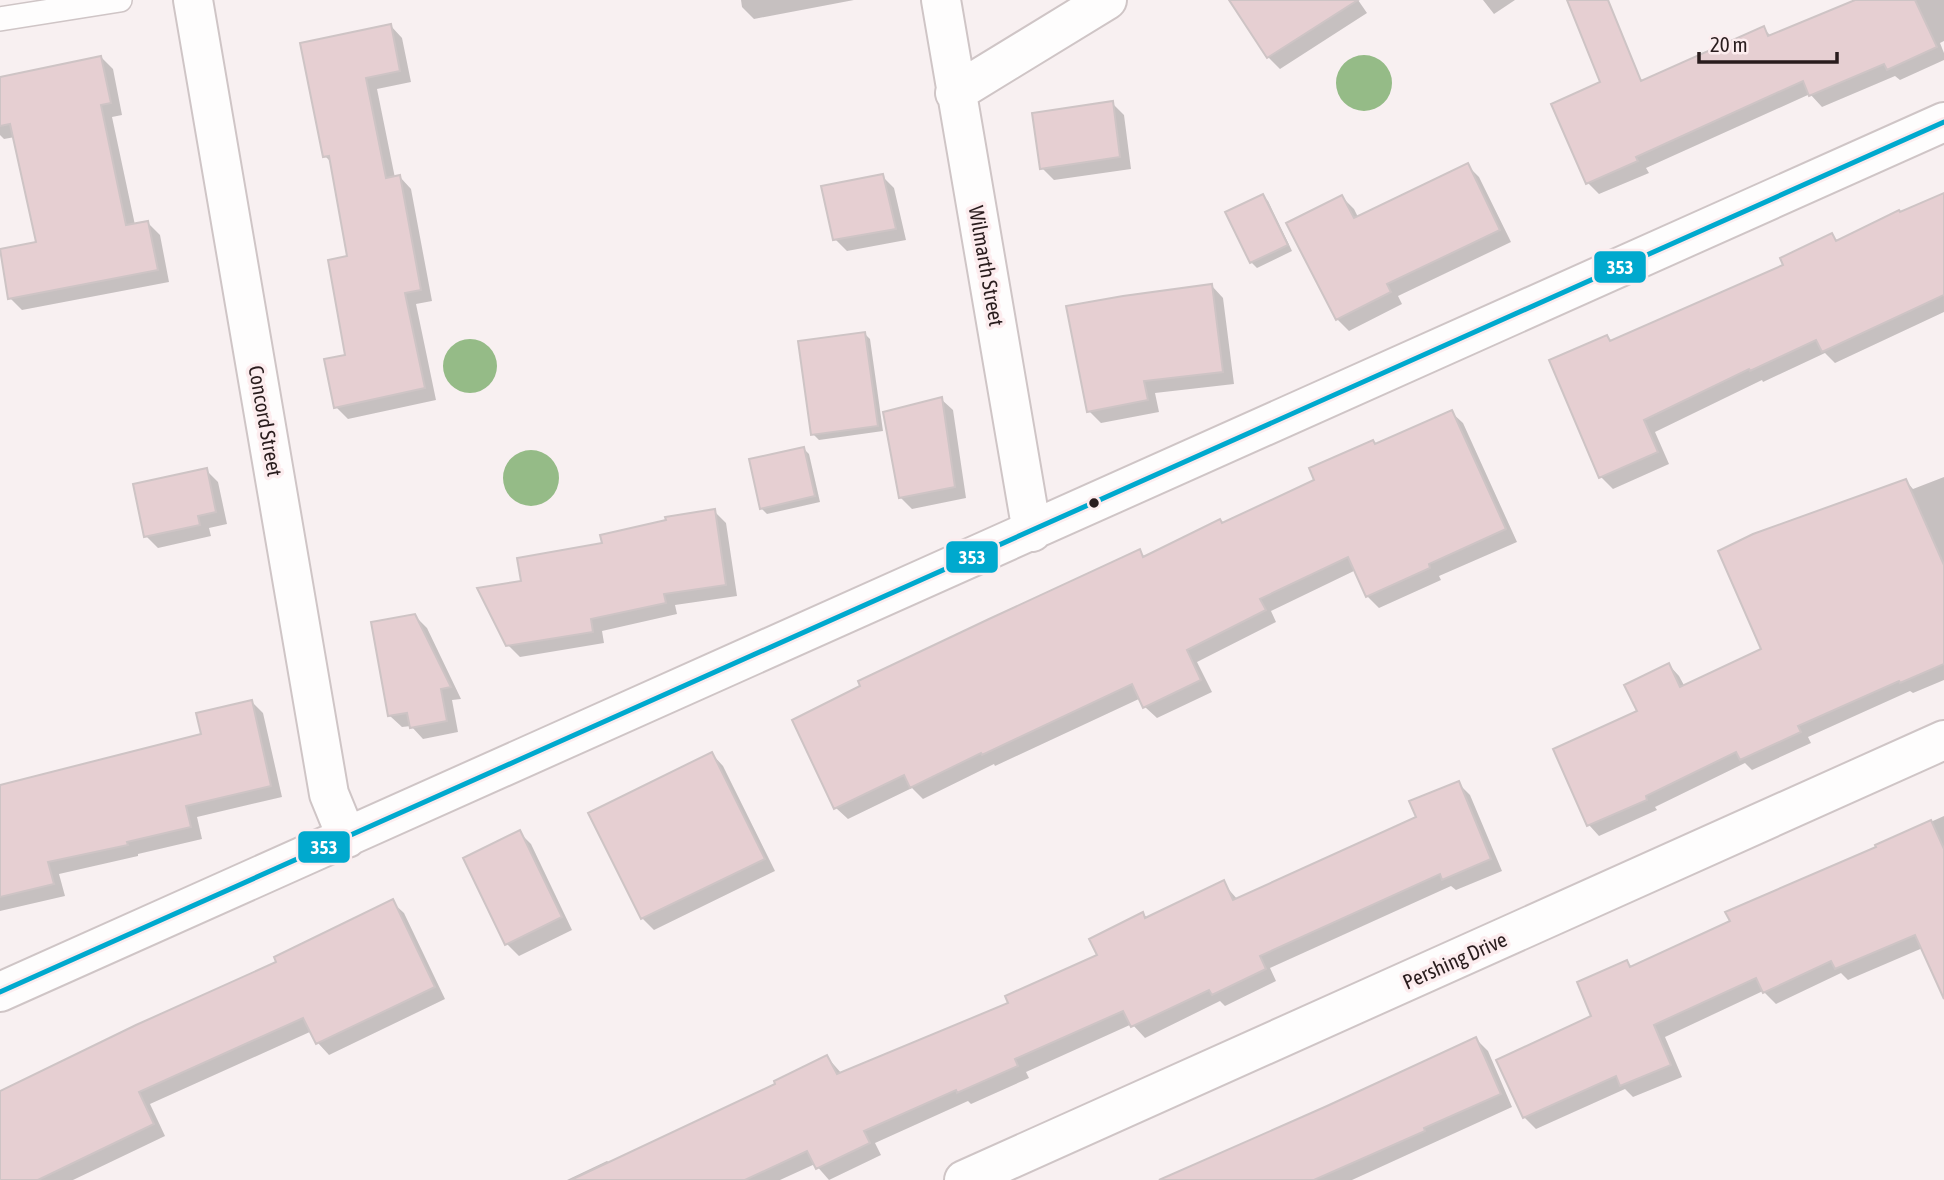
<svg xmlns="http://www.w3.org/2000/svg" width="1944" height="1180" font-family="'Asap Condensed',sans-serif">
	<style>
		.water { fill: #95bb87 }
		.shadow { fill: #0003 }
		.building { fill: #e6cfd2; stroke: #cec4c5; stroke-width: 2 }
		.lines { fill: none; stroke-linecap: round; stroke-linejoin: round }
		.service-casing { stroke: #cfc5c6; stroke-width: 26 }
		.minor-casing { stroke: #cfc5c6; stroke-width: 42 }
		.service { stroke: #fefdfd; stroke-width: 23 }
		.minor { stroke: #fefdfd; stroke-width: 38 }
		.bus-1-casing { stroke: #fcecee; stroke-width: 10 }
		.bus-1 { stroke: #00a9ce; stroke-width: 5 }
		.bus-dot { fill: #291c1d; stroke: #fcecee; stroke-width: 2.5 }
		.labels { text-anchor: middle; stroke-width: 7; stroke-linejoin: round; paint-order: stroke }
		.street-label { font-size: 21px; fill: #291c1d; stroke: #fcecee }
		.line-badge { stroke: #fcecee; stroke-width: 2.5 }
		.badge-label { font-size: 19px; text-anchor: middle; font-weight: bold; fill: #fff }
	</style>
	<rect width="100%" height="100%" fill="#f8f0f1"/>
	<path class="water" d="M1336 83a28 28 0 1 1 56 0a28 28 0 1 1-56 0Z
		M443 366a27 27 0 1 1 54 0a27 27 0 1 1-54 0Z
		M503 478a28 28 0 1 1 56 0a28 28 0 1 1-56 0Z"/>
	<path class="shadow" d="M 741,0 L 854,0 L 754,19 L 742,7 Z
		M 1248,0 L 1358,0 L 1367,13 L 1280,69 L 1268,57 Z
		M 1483,0 L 1515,0 L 1494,14 Z
		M 1857,0 L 1944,0 L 1944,41 L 1940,43 L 1944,53 L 1944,60 L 1900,80 L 1895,76 L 1822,107 L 1810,94 L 1646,168 L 1649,173 L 1599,194 L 1588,183 L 1637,75 L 1643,81 L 1763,28 L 1772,37 Z
		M 391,26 L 402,38 L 411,82 L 377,89 L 395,178 L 400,177 L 411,189 L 432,301 L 416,304 L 436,400 L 348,419 L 336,407 L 347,356 L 349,258 L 332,163 L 325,156 Z
		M 101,57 L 113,69 L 122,115 L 112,117 L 135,225 L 148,223 L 160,235 L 169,282 L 22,310 L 10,298 L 38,244 L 15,137 L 4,139 L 0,135 L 0,79 Z
		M 1112,103 L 1124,115 L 1131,169 L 1054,180 L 1042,168 Z
		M 1467,165 L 1479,177 L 1511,242 L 1398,296 L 1402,304 L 1349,331 L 1337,319 L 1342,197 L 1354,209 L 1358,217 Z
		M 882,176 L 894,188 L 906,240 L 847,251 L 835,239 Z
		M 1944,195 L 1944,312 L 1835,363 L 1825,353 L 1763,382 L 1762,380 L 1655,432 L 1669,464 L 1613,489 L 1601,477 L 1607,337 L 1612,342 L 1785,266 L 1832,236 L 1838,242 Z
		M 1263,196 L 1268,201 L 1292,251 L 1257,268 L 1251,262 Z
		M 1212,286 L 1223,298 L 1234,384 L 1155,393 L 1159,412 L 1101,423 L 1089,411 Z
		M 864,333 L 870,339 L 883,431 L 819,440 L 813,434 Z
		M 941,399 L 953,410 L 966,498 L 912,509 L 900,497 Z
		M 1451,412 L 1463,423 L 1517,542 L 1439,576 L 1441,580 L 1379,608 L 1367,596 L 1356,570 L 1271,611 L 1276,622 L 1197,662 L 1212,692 L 1157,718 L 1145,707 L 1141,698 L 995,766 L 994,764 L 923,799 L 912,788 L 848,819 L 836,808 L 1139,551 L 1146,558 L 1223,525 L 1316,480 L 1376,445 Z
		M 804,449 L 809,454 L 820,502 L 767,514 L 761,508 Z
		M 206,470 L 218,482 L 227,524 L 209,528 L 211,536 L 158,548 L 146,536 Z
		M 1944,477 L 1944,680 L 1913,693 L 1910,691 L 1808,737 L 1811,743 L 1752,770 L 1745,763 L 1655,807 L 1657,810 L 1599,836 L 1589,825 L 1639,712 L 1669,665 L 1679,676 L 1685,687 L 1763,649 L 1906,481 L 1913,489 Z
		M 714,511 L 726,523 L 737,596 L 675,605 L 677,614 L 602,631 L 604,643 L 520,657 L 508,645 L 523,583 L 604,544 Z
		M 415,616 L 427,628 L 461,699 L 452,700 L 458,732 L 423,739 L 411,726 L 402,727 L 390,716 Z
		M 251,701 L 263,713 L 282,797 L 197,817 L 202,839 L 138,854 L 138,856 L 59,874 L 65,896 L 0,911 L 0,787 L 203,735 Z
		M 712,754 L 723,766 L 775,871 L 654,930 L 642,918 Z
		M 1458,783 L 1470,795 L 1502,871 L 1456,890 L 1451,886 L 1270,968 L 1276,981 L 1225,1006 L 1220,1001 L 1145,1038 L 1132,1024 L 1026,1072 L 1029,1078 L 971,1104 L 968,1101 L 875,1143 L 881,1155 L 829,1180 L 815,1164 L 780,1180 L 567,1180 L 607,1161 L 610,1163 L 777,1085 L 827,1057 L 842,1074 L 1011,1004 L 1099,956 L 1142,914 L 1147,919 L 1223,883 L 1238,900 L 1418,818 Z
		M 1944,816 L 1944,950 L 1925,947 L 1848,980 L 1841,973 L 1776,1004 L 1763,991 L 1665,1037 L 1682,1077 L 1633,1097 L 1625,1089 L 1536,1129 L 1524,1117 L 1594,1017 L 1627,962 L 1632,968 L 1732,922 L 1878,848 L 1877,846 Z
		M 519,832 L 531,844 L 572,930 L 519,956 L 507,944 Z
		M 392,902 L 404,913 L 445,999 L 329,1055 L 318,1043 L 312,1031 L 150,1104 L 165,1136 L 73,1180 L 7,1180 L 0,1165 L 0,1093 L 279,962 Z
		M 1476,1039 L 1488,1051 L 1512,1107 L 1352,1180 L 1159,1180 L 1328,1108 Z"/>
	<path class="building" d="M 1229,0 L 1358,0 L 1267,58 Z
		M 1567,0 L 1608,0 L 1641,81 L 1764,26 L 1768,36 L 1855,0 L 1915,0 L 1937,47 L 1887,70 L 1884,64 L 1809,96 L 1803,81 L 1636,157 L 1638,161 L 1586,184 L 1551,104 L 1600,82 Z
		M 391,24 L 400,71 L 366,78 L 386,178 L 400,175 L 421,290 L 405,293 L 425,388 L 334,408 L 324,359 L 345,355 L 328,260 L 347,256 L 329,156 L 323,157 L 300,43 Z
		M 101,56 L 111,103 L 101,105 L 126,225 L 148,221 L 158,270 L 8,299 L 0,249 L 36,242 L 10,124 L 0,126 L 0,77 Z
		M 1113,101 L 1120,157 L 1040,169 L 1032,113 Z
		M 1468,163 L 1500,230 L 1387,284 L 1391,292 L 1336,320 L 1286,223 L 1342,195 L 1354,218 Z
		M 883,174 L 896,229 L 833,240 L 821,186 Z
		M 1944,193 L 1944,295 L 1822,352 L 1816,340 L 1750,371 L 1749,369 L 1644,420 L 1658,452 L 1599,478 L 1549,360 L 1607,335 L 1610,341 L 1783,265 L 1780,258 L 1832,233 L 1836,241 L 1899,210 L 1900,212 Z
		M 1263,194 L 1288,245 L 1250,263 L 1225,212 Z
		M 1212,284 L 1223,372 L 1144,381 L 1148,400 L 1087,412 L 1066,306 L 1123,296 Z
		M 865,332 L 878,426 L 811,435 L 798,341 Z
		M 942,397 L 955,487 L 899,498 L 883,412 Z
		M 1452,410 L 1506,529 L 1429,564 L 1430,568 L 1366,597 L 1348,557 L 1260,599 L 1266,610 L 1187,650 L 1201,680 L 1143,708 L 1132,684 L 982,755 L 981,753 L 910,788 L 904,775 L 834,809 L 792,720 L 860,686 L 858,681 L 989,619 L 1140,549 L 1143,557 L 1220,519 L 1222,523 L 1314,480 L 1309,468 L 1373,440 L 1375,444 Z
		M 804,447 L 815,496 L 760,509 L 749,459 Z
		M 207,468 L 216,512 L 198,516 L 200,525 L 144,537 L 133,484 Z
		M 1906,479 L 1944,565 L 1944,664 L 1900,683 L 1899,681 L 1798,726 L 1801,732 L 1740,760 L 1736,752 L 1646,796 L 1647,800 L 1587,826 L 1553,749 L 1637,711 L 1624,685 L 1669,663 L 1680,687 L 1761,649 L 1718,551 L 1753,534 Z
		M 715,509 L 726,585 L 664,594 L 666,603 L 591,619 L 593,632 L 506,646 L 477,588 L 521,581 L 517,558 L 602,543 L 600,535 L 666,520 L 665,517 Z
		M 415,614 L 451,687 L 441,689 L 447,721 L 410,728 L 407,713 L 388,716 L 371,622 Z
		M 252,700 L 271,786 L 186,806 L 191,827 L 127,842 L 128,845 L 48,862 L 54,884 L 0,897 L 0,785 L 201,734 L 196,713 Z
		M 712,752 L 765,859 L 641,919 L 588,813 Z
		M 1459,781 L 1491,859 L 1442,880 L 1440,874 L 1260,956 L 1266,969 L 1212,995 L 1209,990 L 1131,1027 L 1123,1011 L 1015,1059 L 1018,1066 L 957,1093 L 956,1090 L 864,1131 L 870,1143 L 816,1169 L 807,1151 L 745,1180 L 571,1180 L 775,1084 L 774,1081 L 827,1055 L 837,1074 L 1008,1003 L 1005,996 L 1097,955 L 1089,939 L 1143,912 L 1145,918 L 1224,880 L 1233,900 L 1416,817 L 1409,801 Z
		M 1931,820 L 1944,849 L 1944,999 L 1915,935 L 1835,969 L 1831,961 L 1763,993 L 1756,978 L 1654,1025 L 1671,1065 L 1620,1086 L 1616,1076 L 1523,1118 L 1496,1060 L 1591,1016 L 1577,982 L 1627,960 L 1630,967 L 1730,921 L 1725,912 L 1876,847 L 1875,845 Z
		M 520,830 L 562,917 L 505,945 L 463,858 Z
		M 393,899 L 435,987 L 316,1044 L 303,1018 L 139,1092 L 154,1124 L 38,1180 L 0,1180 L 0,1091 L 136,1025 L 276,962 L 274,957 Z
		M 1476,1037 L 1501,1094 L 1424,1128 L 1425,1131 L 1314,1180 L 1159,1180 L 1327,1106 Z"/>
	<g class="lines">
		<g class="service-casing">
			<path id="service" d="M 0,19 L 120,0"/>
		</g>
		<g class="minor-casing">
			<path id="minor" d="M 193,0 L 329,794 L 347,838
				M 941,0 L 1032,532
				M 955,93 L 1107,0
				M 0,992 L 1944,122
				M 964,1180 L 1944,740"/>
		</g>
		<use href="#service" class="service"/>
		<use href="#minor" class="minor"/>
		<g class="bus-1-casing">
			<path id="bus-1" d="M 0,992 L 1944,122"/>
		</g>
		<use href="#bus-1" class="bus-1"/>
	</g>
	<circle class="bus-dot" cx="1094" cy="503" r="6"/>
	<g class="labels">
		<g class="street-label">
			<text transform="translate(986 266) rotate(80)" y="7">Wilmarth Street</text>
			<text transform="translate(265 421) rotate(80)" y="7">Concord Street</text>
			<text transform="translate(1455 961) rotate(-24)" y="7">Pershing Drive</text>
		</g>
	</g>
	<g class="line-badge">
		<rect x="1593" y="250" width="54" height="34" rx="7" fill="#00a9ce"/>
		<rect x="945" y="540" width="54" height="34" rx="7" fill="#00a9ce"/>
		<rect x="297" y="830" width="54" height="34" rx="7" fill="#00a9ce"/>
	</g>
	<g class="badge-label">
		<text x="1620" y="274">353</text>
		<text x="972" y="564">353</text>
		<text x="324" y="854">353</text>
	</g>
	<path d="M1699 52v10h138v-10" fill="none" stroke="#291c1d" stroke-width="3.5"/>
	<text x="1710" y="52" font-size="21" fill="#291c1d" stroke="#fcecee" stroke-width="5" paint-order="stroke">20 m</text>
</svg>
